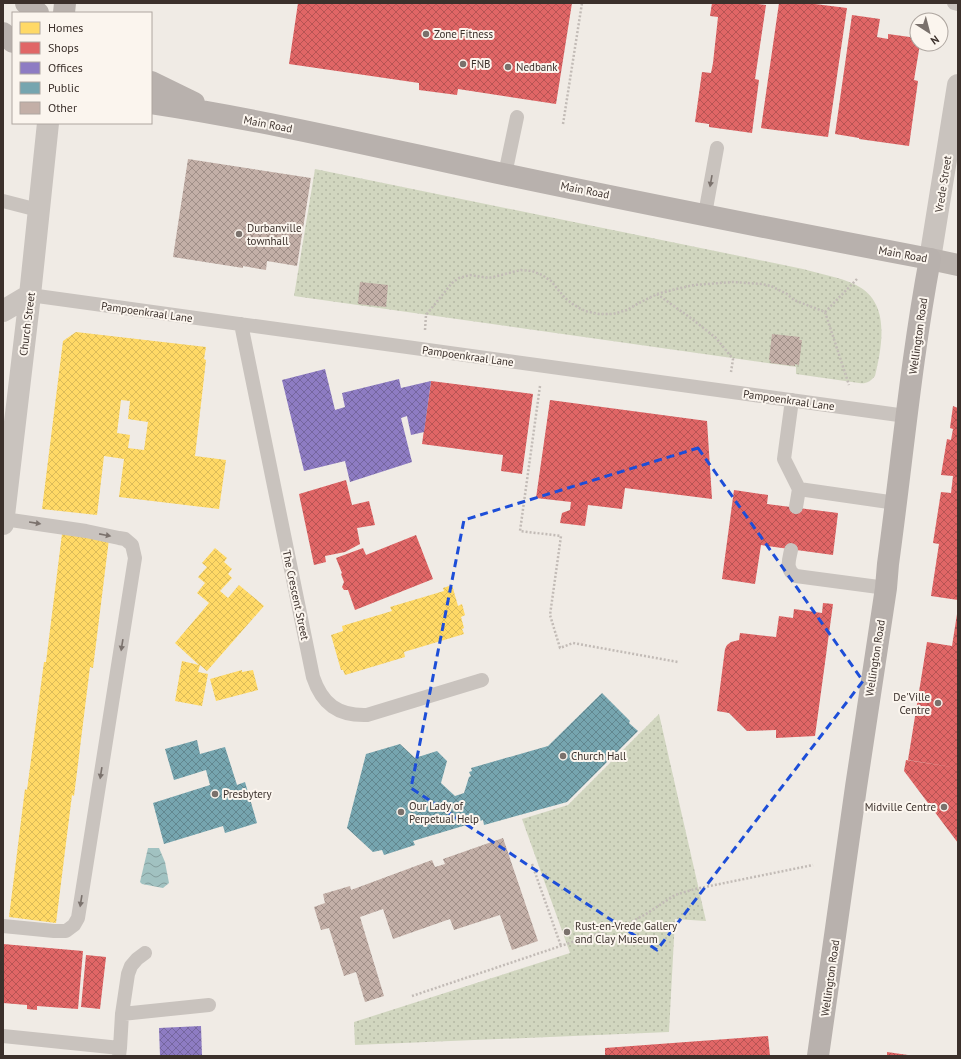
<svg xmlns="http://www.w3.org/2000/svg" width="961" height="1059" font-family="'PT Sans',sans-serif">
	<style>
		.grass { fill: url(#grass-dots) }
		.water { fill: url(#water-waves) }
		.homes { fill: url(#homes-cross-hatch); fill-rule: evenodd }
		.shops { fill: url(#shops-cross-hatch) }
		.offices { fill: url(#offices-cross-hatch) }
		.public { fill: url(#public-cross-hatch) }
		.building { fill: url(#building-cross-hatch) }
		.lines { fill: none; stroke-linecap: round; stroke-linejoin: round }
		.path { stroke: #c2bbb6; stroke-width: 2.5; stroke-dasharray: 2 2; stroke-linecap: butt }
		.lane { stroke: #c9c3be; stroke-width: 14 }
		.street { stroke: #c9c3be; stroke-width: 22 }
		.secondary { stroke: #bab3ae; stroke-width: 22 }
		.primary { stroke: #b8b1ad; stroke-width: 22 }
		.oneway { fill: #7b726d }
		.marked { fill: none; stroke: #1d4ed8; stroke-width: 3; stroke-dasharray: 8 5; stroke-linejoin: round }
		.poi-dot { fill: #7a716c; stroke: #fbf5ee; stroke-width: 1.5 }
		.labels { text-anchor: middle; stroke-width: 4; stroke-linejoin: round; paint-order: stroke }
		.poi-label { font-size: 11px; fill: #3b302b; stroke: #fbf5ee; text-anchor: start }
		.street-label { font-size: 11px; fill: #3b302b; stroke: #fbf5ee }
	</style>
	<defs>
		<pattern id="grass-dots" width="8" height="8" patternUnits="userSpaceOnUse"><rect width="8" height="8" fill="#d1d6bf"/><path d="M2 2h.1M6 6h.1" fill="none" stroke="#b4b8a4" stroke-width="1.8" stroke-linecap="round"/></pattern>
		<pattern id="water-waves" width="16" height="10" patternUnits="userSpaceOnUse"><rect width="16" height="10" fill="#a1c2c1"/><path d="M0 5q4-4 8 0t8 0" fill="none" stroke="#849e9d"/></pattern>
		<pattern id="homes-cross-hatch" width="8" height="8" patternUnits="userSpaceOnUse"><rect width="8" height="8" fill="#ffd966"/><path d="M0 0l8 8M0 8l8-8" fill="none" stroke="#dbbb59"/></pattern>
		<pattern id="shops-cross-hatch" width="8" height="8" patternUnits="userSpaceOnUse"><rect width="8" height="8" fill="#e06666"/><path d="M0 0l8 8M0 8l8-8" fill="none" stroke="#b75454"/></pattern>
		<pattern id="offices-cross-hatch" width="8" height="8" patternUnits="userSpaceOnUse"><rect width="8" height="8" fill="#8e7cc3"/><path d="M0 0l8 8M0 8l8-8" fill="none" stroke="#75669f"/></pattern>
		<pattern id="public-cross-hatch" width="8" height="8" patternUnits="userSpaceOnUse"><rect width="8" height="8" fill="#76a5af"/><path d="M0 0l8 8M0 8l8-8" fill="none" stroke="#62878f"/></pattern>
		<pattern id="building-cross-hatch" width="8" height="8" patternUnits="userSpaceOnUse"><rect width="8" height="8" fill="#c3afa7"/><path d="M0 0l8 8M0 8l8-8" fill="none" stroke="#a08f88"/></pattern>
	</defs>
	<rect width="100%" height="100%" fill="#f0ebe5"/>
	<path class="grass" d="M 315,169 L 803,269 C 820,274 840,277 856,285 C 891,302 882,346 875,376 C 870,382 866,384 859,383 L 796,374 L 796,367 L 294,296 Z
		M 659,714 L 706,921 L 675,919 L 669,1032 L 355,1045 L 354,1022 L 570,953 L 522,819 L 568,805 Z"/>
	<path class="water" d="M 148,848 L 159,848 L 165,862 L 169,883 L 163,888 L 142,884 L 140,882 Z"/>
	<path class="homes" d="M 76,332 L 206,347 L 204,359 L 206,360 L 195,456 L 226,460 L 219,509 L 119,497 L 124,459 L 104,456 L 97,515 L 42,509 L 63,341 ZM 121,400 L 130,401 L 128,419 L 148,422 L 144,450 L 128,448 L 130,435 L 117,433 Z
		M 62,534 L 109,539 L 93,668 L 90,667 L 74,796 L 72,795 L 56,923 L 9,917 L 25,789 L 27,790 L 44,662 L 46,662 Z
		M 215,548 L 227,558 L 224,562 L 232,569 L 228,574 L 232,578 L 220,591 L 228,598 L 239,585 L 264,606 L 207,671 L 200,665 L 198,672 L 208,674 L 202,706 L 175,701 L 182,661 L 199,665 L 175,643 L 209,603 L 197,593 L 205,583 L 198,577 L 207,567 L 202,563 Z
		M 452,585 L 458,606 L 462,604 L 465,615 L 461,617 L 464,628 L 462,629 L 464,634 L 404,652 L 405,657 L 345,675 L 343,670 L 341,670 L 331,635 L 343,631 L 342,626 L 392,611 L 390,607 L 444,591 L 443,588 Z
		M 242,670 L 242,672 L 253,670 L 258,690 L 216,701 L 210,679 Z"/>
	<path class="shops" d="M 298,3 L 572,3 L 556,104 L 458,89 L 457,95 L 419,90 L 419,83 L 289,64 Z
		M 712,3 L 750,3 L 766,5 L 755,79 L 759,80 L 752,133 L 709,127 L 709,124 L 695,122 L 702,72 L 711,73 L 713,63 L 718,17 L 710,16 Z
		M 779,3 L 807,3 L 847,8 L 828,137 L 761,128 Z
		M 852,15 L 880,19 L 877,37 L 888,39 L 888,34 L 917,38 L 917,44 L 920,44 L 914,80 L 918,81 L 909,146 L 859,139 L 859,138 L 835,134 Z
		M 431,381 L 533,394 L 522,474 L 501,471 L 503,455 L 422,444 Z
		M 550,400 L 707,421 L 712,499 L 625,488 L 622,509 L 588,505 L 585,526 L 560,523 L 562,513 L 570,510 L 571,502 L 536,498 Z
		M 953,406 L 958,408 L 958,600 L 931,596 L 939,544 L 933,543 L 941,492 L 951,493 L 953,476 L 941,475 L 947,439 L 951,440 L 953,429 L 950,428 Z
		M 346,480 L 352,505 L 369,501 L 375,525 L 357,528 L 360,544 L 345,552 L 325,556 L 326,562 L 314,565 L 299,494 Z
		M 734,490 L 768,495 L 767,504 L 838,513 L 833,555 L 761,545 L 755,584 L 722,579 Z
		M 416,535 L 433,579 L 355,610 L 348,590 L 344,590 L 342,587 L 344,582 L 341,574 L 342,573 L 336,558 L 363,548 L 366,555 Z
		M 823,603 L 833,604 L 815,736 L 776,738 L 776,730 L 747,731 L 729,713 L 717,711 L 725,649 L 727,645 L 731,642 L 739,640 L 740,633 L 776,637 L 779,616 L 793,618 L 794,609 L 822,613 Z
		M 957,614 L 958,768 L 908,760 L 927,642 L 952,646 Z
		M 906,760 L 958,768 L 958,843 L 904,771 Z
		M 3,944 L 83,951 L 78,1009 L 37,1006 L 37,1010 L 27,1009 L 27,1005 L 3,1003 Z
		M 86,955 L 106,957 L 100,1009 L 81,1007 Z
		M 768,1036 L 770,1056 L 605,1056 L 605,1048 Z
		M 887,1052 L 908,1055 L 908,1056 L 887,1056 Z"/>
	<path class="offices" d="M 325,369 L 335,410 L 345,407 L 342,393 L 399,379 L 401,388 L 431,381 L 424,432 L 411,435 L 407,416 L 401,418 L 412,462 L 350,482 L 345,461 L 304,471 L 282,380 Z
		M 201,1026 L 202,1056 L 160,1056 L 159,1028 Z"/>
	<path class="public" d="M 602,693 L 630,721 L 629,723 L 638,731 L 567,802 L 484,825 L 483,820 L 413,841 L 415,845 L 384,855 L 382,850 L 373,852 L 347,828 L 366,754 L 400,744 L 415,758 L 437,751 L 447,761 L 441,783 L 455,796 L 464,793 L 469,777 L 471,776 L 469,772 L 472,771 L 471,768 L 548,746 Z
		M 197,740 L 200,754 L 225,747 L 237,785 L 245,782 L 257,823 L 225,833 L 223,826 L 164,844 L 153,803 L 210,785 L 206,770 L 174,780 L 165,749 Z"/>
	<path class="building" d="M 188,159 L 311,178 L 297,266 L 267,261 L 266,270 L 243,266 L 243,268 L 173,257 Z
		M 360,282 L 388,285 L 386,307 L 358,304 Z
		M 772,334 L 800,337 L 799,340 L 802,340 L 799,365 L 795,364 L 795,366 L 770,363 L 771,361 L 769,360 Z
		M 503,838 L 538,941 L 512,950 L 500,915 L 454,930 L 450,919 L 393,939 L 383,909 L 360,917 L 384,996 L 365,1002 L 356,972 L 344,976 L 329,928 L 321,930 L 314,907 L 325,903 L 323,894 L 350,886 L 351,890 L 432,860 L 435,867 L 445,864 L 443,859 Z"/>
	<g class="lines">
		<path class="path" d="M 563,124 L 582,3
			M 657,294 L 692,319 L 716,338 L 733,359 L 731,372
			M 825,312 L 857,279
			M 425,330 L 426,315 L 452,283 L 459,278 L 470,275 L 489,278 L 521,270 L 532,271 L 542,275 L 551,281 L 565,298 L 574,305 L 585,311 L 599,314 L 613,314 L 627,310 L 639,303 L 657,294 L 676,289 L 694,285 L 733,282 L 762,284 L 771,286 L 787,294 L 794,300 L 825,312 L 849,385
			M 540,386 L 520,531 L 561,536 L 550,615 L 560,648 L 573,643 L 678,662
			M 532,864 L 561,946
			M 412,996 L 629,923 L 646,914 L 675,895 L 695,889 L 813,865"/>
		<path class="lane" d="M 954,3 L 958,4
			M 505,174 L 517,117
			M 3,201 L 38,210
			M 705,214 L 717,148
			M 30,295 L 906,416
			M 241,324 L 313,677 C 322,704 338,716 367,715 L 482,680
			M 792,400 L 784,459 L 799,489
			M 796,507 L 799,489 L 896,503
			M 791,550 C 789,560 785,570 796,576 L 886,588
			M 3,926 L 54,931 L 66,931 L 74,925 L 78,918 L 135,558 L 132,545 L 125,539 L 119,538 L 86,531 L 4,519
			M 122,1014 L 209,1005
			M 3,1036 L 120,1048 L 119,1056
			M 120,1048 L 122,1014 L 128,974 L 131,966 L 137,959 L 145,953"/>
		<path class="street" d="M 930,259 L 958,85
			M 3,311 L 30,295
			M 3,524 L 30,295 L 48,123"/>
		<path class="secondary" d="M 930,259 L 958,265"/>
		<path class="primary" d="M 26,3 L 38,13
			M 64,13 L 65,3
			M 3,33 L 13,42
			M 151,82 L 194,103
			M 151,103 C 270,121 386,149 503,174 C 645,204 788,232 930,259 C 911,360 902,462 888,564 L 886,588 L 856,787 L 818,1056"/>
	</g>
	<defs><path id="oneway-solid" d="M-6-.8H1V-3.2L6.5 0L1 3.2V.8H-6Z"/></defs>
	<g class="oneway">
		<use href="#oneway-solid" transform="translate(711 181) rotate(100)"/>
		<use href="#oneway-solid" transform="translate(35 523) rotate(9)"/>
		<use href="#oneway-solid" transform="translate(105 535) rotate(11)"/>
		<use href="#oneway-solid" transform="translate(122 645) rotate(99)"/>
		<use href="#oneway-solid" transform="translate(101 773) rotate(99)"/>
		<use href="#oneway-solid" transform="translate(81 901) rotate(99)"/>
	</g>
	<path class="marked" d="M 698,448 L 863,681 L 657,950 L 411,788 L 464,520 Z"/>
	<g class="poi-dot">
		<circle cx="426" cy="34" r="4"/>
		<circle cx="463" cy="64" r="4"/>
		<circle cx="508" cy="67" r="4"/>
		<circle cx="239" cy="234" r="4"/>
		<circle cx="938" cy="703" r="4"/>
		<circle cx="563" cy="756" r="4"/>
		<circle cx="215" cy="794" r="4"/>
		<circle cx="944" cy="807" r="4"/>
		<circle cx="401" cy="812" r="4"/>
		<circle cx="567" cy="932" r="4"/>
	</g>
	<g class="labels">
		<g class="poi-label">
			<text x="434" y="38">Zone Fitness</text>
			<text x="471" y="68">FNB</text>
			<text x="516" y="71">Nedbank</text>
			<text x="247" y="232">Durbanville<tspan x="247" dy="13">townhall</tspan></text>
			<text x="930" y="701" text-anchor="end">De'Ville<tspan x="930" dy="13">Centre</tspan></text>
			<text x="571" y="760">Church Hall</text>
			<text x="223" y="798">Presbytery</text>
			<text x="409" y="810">Our Lady of<tspan x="409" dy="13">Perpetual Help</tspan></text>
			<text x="936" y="811" text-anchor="end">Midville Centre</text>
			<text x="575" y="930">Rust-en-Vrede Gallery<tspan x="575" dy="13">and Clay Museum</tspan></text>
		</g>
		<g class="street-label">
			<text transform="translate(268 124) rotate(11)" y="4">Main Road</text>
			<text transform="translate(943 184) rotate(-81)" y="4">Vrede Street</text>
			<text transform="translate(585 190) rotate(11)" y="4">Main Road</text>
			<text transform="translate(903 254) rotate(10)" y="4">Main Road</text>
			<text transform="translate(147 312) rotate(8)" y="4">Pampoenkraal Lane</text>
			<text transform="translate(27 324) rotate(-83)" y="4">Church Street</text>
			<text transform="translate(918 336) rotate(-82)" y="4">Wellington Road</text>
			<text transform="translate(468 356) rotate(8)" y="4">Pampoenkraal Lane</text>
			<text transform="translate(789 400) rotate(8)" y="4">Pampoenkraal Lane</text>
			<text transform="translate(296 595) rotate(78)" y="4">The Crescent Street</text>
			<text transform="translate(875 658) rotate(-81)" y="4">Wellington Road</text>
			<text transform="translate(830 978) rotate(-82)" y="4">Wellington Road</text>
		</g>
	</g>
	<rect width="961" height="1059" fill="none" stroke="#3b302b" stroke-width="8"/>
	<rect x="12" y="12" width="140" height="112" fill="#fbf5ee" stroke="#aea6a0"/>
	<rect x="20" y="22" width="20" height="12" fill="#ffd966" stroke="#aea6a0"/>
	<text x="48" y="32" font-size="12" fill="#3b302b">Homes</text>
	<rect x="20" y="42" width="20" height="12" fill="#e06666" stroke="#aea6a0"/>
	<text x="48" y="52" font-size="12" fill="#3b302b">Shops</text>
	<rect x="20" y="62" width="20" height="12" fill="#8e7cc3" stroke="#aea6a0"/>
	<text x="48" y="72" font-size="12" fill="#3b302b">Offices</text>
	<rect x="20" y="82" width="20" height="12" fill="#76a5af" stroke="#aea6a0"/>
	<text x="48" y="92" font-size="12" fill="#3b302b">Public</text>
	<rect x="20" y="102" width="20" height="12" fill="#c3afa7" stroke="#aea6a0"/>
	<text x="48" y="112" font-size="12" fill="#3b302b">Other</text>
	<g transform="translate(929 32) rotate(144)"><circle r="19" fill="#fbf5ee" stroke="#aea6a0"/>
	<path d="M0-3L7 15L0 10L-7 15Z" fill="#7a716c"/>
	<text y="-6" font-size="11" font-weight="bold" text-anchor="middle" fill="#3b302b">N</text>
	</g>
</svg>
